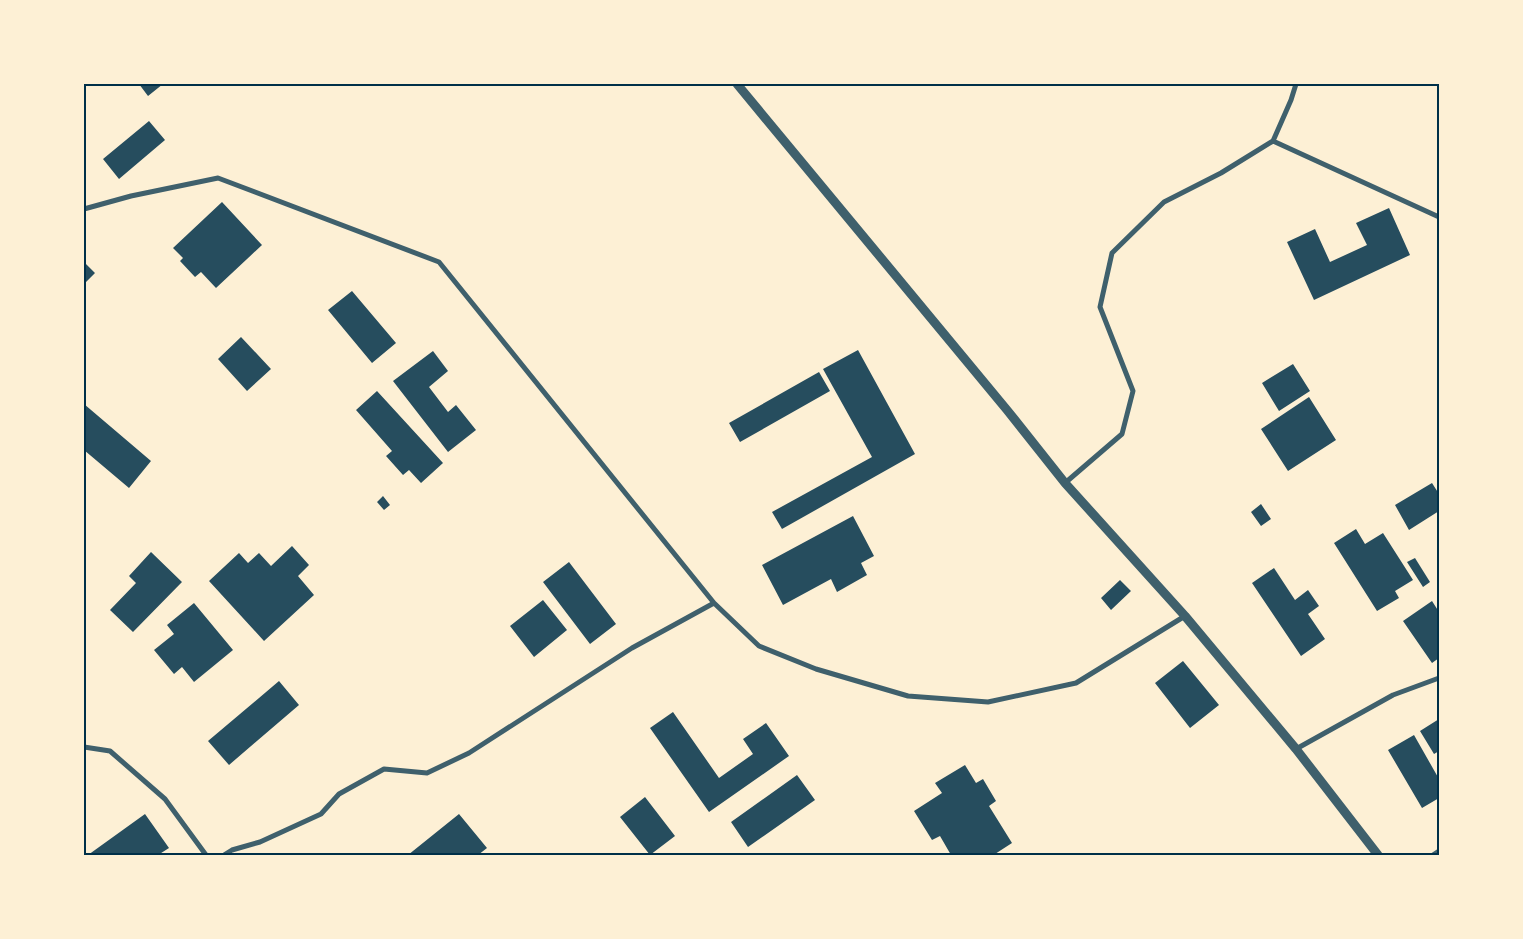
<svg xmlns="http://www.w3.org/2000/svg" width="1523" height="939" font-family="'Fira Sans',sans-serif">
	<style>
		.building { fill: #264d5e }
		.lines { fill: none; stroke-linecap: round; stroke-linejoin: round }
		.minor { stroke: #3f606c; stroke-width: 5 }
		.tertiary { stroke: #3f606c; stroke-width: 9 }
		.neatline { fill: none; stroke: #003049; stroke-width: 2 }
	</style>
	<rect width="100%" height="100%" fill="#fdf0d5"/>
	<path class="building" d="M 139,84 L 163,84 L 148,96 Z
		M 149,121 L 165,140 L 119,179 L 103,159 Z
		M 222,202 L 262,245 L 216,288 L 201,272 L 195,277 L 180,261 L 183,258 L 173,248 Z
		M 1389,208 L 1410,255 L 1314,300 L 1287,242 L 1315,229 L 1330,262 L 1367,245 L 1356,223 Z
		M 84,262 L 95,273 L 84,284 Z
		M 352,291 L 396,343 L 372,363 L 328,310 Z
		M 241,337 L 271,369 L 247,391 L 218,359 Z
		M 858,350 L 915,454 L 782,529 L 772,512 L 872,457 L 823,369 Z
		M 433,351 L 448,371 L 429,387 L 448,412 L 456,405 L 476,430 L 448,452 L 393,381 Z
		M 1293,364 L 1310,391 L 1279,411 L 1262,383 Z
		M 819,372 L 830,391 L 740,442 L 729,423 Z
		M 377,391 L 443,463 L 421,483 L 409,470 L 403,475 L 386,456 L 392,451 L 356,410 Z
		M 1309,397 L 1336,440 L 1288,471 L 1261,429 Z
		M 84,404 L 151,461 L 129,488 L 84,450 Z
		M 1432,483 L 1439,494 L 1439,511 L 1409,530 L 1395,505 Z
		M 383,496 L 390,505 L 384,510 L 377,502 Z
		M 1261,504 L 1271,519 L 1261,526 L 1251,512 Z
		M 853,516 L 874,556 L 861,563 L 867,575 L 837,592 L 831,579 L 783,605 L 762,565 Z
		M 1356,529 L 1365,544 L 1383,533 L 1413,580 L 1395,591 L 1399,598 L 1377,611 L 1334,543 Z
		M 292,546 L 309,565 L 298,576 L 314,595 L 264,641 L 209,581 L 239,553 L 248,563 L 259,553 L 271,566 Z
		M 151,552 L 182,582 L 133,632 L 110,610 L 136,583 L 129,576 Z
		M 1415,558 L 1430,582 L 1423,587 L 1407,562 Z
		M 569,562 L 616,624 L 590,644 L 543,582 Z
		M 1274,568 L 1295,600 L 1308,590 L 1319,606 L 1308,614 L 1325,639 L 1301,656 L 1252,583 Z
		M 1120,580 L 1131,591 L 1111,610 L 1101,598 Z
		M 543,600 L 567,630 L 534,657 L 510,626 Z
		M 1432,601 L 1439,612 L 1439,658 L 1432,663 L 1403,621 Z
		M 194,603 L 233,650 L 194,682 L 182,667 L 174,674 L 154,650 L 174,634 L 167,625 Z
		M 1183,661 L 1219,705 L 1190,728 L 1155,683 Z
		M 279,681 L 299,705 L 229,765 L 208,741 Z
		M 673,712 L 719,778 L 753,754 L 743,739 L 766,723 L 789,756 L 709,812 L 650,728 Z
		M 1439,719 L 1439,751 L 1434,754 L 1420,731 Z
		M 1414,735 L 1439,779 L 1439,798 L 1422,808 L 1388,750 Z
		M 965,765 L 976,783 L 983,779 L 996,801 L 989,806 L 1012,843 L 995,854 L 996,855 L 951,855 L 940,836 L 932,840 L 914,811 L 942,793 L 935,783 Z
		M 797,775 L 815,800 L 748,847 L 731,822 Z
		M 645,797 L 675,836 L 650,855 L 620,817 Z
		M 145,814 L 169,848 L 158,855 L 88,855 Z
		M 459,814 L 487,848 L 478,855 L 408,855 Z"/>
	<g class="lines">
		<path class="minor" d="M 1273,141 L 1439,217
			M 84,209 L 131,196 L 218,178 L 439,262 L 714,603
			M 1065,483 L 1122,434 L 1133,391 L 1100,307 L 1112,253 L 1164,202 L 1221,173 L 1273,141 L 1291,100 L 1296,84
			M 84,747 L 110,751 L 165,799 L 206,855
			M 1296,749 L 1393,695 L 1439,678
			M 224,855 L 232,850 L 260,842 L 321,814 L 339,794 L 384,769 L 427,773 L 469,753 L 632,648 L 714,603 L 759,646 L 816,669 L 908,696 L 988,702 L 1076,683 L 1185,616
			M 1433,855 L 1439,851"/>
		<path class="tertiary" d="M 737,84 L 1007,410 L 1065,483 L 1185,616 L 1296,749 L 1378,855"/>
	</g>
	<rect width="1523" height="939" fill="none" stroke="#fdf0d5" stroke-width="170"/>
	<rect x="85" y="85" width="1353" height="769" class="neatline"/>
</svg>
